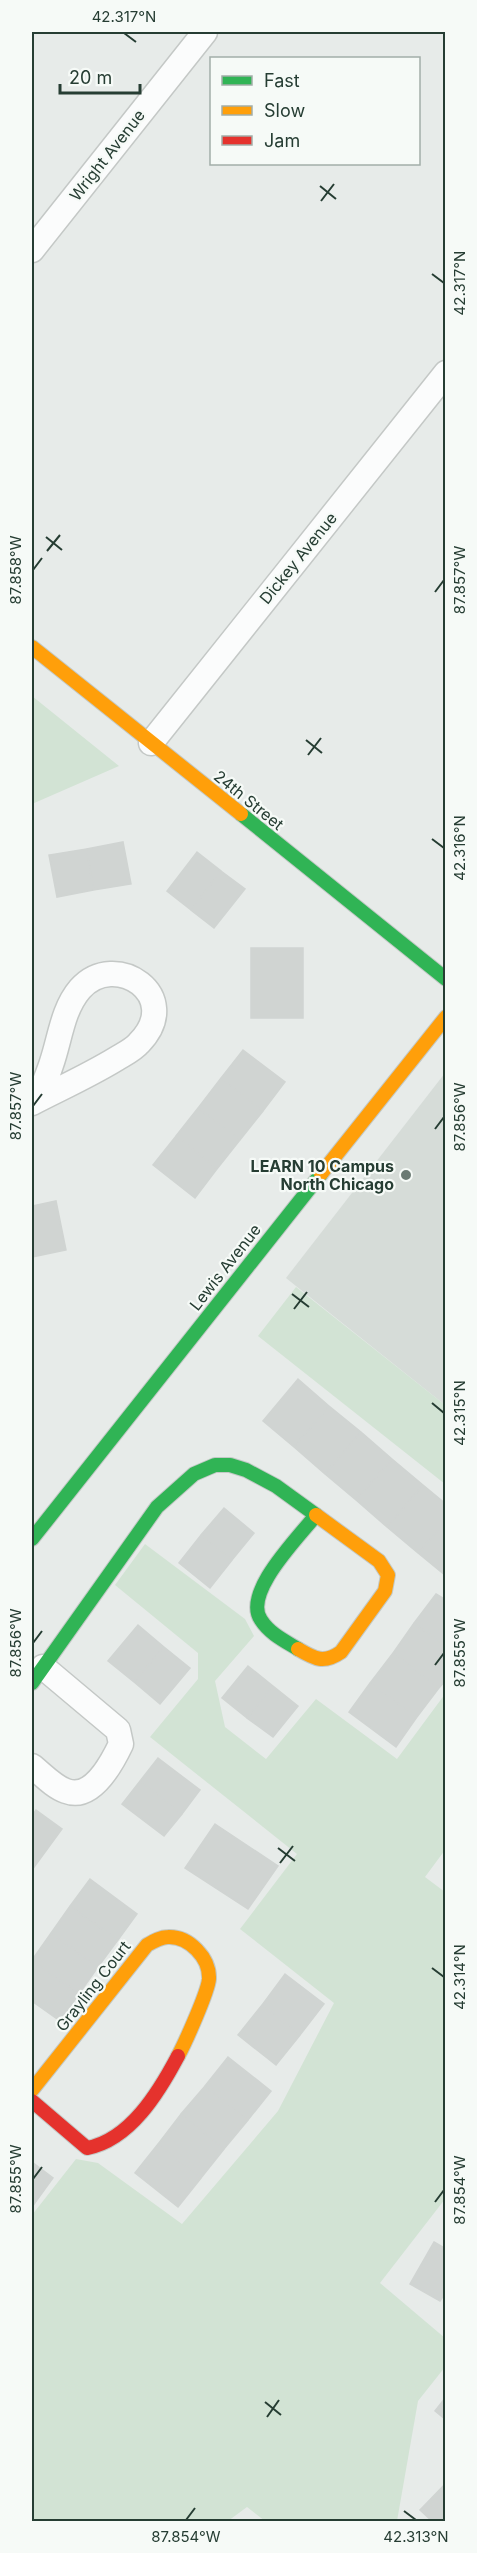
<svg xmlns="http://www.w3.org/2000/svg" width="477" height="2553" font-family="Inter,sans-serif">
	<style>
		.built { fill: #d6dcd8 }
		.green { fill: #d2e3d4 }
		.building { fill: #d0d4d2; stroke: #d0d4d2; stroke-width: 1.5 }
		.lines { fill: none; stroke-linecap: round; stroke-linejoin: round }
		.street-casing { stroke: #c4c8c6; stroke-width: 27 }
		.fast-casing { stroke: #c3c9c6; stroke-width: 16 }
		.slow-casing { stroke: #c3c9c6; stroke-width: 16 }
		.jam-casing { stroke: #c3c9c6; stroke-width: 16 }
		.street { stroke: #fbfcfc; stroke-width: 24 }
		.fast { stroke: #30b455; stroke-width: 14 }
		.slow { stroke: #ff9f0a; stroke-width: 14 }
		.jam { stroke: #e5322d; stroke-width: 14 }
		.ticks { fill: none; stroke: #263d33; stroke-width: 2 }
		.poi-dot { fill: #6a7a73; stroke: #f6faf7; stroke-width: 2 }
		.labels { text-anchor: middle; stroke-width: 4.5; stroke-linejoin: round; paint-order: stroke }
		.street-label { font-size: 16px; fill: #263d33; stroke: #f6faf7 }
		.poi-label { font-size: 16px; font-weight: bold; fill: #263d33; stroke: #f6faf7; text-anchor: end }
		.neatline { fill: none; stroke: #263d33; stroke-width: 2 }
		.ticks-label { font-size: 15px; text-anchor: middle; fill: #263d33 }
	</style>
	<rect width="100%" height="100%" fill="#e7ebe9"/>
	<path class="built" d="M 445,1073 L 445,1405 L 286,1278 Z"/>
	<path class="green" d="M 32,696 L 119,766 L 32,804 Z
		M 296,1287 L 445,1405 L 445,1484 L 258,1336 Z
		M 145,1544 L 245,1619 L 254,1636 L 215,1681 L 225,1727 L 266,1759 L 316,1699 L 397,1759 L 445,1694 L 445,1850 L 425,1877 L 445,1892 L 445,2199 L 380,2283 L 445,2338 L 445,2367 L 418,2401 L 397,2521 L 265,2521 L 247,2507 L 228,2521 L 32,2521 L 32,2215 L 76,2159 L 98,2163 L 182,2224 L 278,2111 L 334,2003 L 240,1929 L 297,1854 L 150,1737 L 198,1679 L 198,1653 L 115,1585 Z"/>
	<path class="building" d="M 123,842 L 131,884 L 94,890 L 86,849 Z
		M 86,849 L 94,890 L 57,897 L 49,855 Z
		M 197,852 L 221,871 L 191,910 L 167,891 Z
		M 221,871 L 245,889 L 214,928 L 191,910 Z
		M 251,948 L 303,948 L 303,983 L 251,983 Z
		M 251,983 L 303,983 L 303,1018 L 251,1018 Z
		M 243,1050 L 285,1082 L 263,1111 L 221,1078 Z
		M 221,1078 L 263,1111 L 240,1140 L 198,1108 Z
		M 198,1108 L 240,1140 L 217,1169 L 176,1136 Z
		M 176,1136 L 217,1169 L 195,1198 L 153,1165 Z
		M 56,1201 L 66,1250 L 32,1257 L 32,1206 Z
		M 298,1379 L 329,1406 L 294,1447 L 263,1421 Z
		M 329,1406 L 361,1432 L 325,1474 L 294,1447 Z
		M 361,1432 L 392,1459 L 356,1500 L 325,1474 Z
		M 392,1459 L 423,1485 L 387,1527 L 356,1500 Z
		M 423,1485 L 446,1504 L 446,1521 L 418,1553 L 387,1527 Z
		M 224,1508 L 254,1533 L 232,1560 L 201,1535 Z
		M 446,1521 L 446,1576 L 418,1553 Z
		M 201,1535 L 232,1560 L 210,1588 L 179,1563 Z
		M 436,1594 L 446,1600 L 446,1646 L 414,1623 Z
		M 414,1623 L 446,1646 L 446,1680 L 439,1688 L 393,1653 Z
		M 138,1625 L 164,1647 L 134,1682 L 108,1661 Z
		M 164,1647 L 190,1668 L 160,1704 L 134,1682 Z
		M 393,1653 L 439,1688 L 417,1717 L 370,1683 Z
		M 248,1666 L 273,1686 L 247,1718 L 222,1698 Z
		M 370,1683 L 417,1717 L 396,1747 L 349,1712 Z
		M 273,1686 L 298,1706 L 273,1737 L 247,1718 Z
		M 158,1758 L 200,1790 L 182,1814 L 140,1781 Z
		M 140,1781 L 182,1814 L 164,1836 L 122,1804 Z
		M 36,1810 L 62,1829 L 32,1870 L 32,1816 Z
		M 215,1824 L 278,1866 L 248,1909 L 185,1868 Z
		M 90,1879 L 137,1914 L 118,1940 L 70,1906 Z
		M 70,1906 L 118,1940 L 98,1967 L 51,1933 Z
		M 51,1933 L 98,1967 L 79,1994 L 32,1960 Z
		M 32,1960 L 79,1994 L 60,2021 L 32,2001 Z
		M 285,1974 L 324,2004 L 300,2035 L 262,2005 Z
		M 262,2005 L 300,2035 L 276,2065 L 238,2035 Z
		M 228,2057 L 271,2091 L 248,2120 L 205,2086 Z
		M 205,2086 L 248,2120 L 224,2149 L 181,2114 Z
		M 181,2114 L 224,2149 L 201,2178 L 158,2144 Z
		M 158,2144 L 201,2178 L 178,2207 L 135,2173 Z
		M 32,2162 L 53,2178 L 32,2207 Z
		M 434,2242 L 446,2249 L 446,2292 L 440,2301 L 410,2284 Z
		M 446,2397 L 446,2420 L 435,2411 Z
		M 446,2483 L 446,2522 L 433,2522 L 420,2510 Z"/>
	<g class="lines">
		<g class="street-casing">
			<path id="street" d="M 32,250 L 205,32
				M 151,743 L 446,373
				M 32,1103 C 61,1088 88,1076 116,1059 C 124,1054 133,1050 139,1043 C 185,996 115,949 80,989 C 62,1010 60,1040 51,1065 C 47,1077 42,1088 38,1099
				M 32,1766 C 42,1774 54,1787 66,1791 C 92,1801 112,1763 121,1744 L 118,1730 L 43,1667"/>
		</g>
		<g class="fast-casing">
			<path id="fast" d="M 241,814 L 446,979
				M 32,1539 L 321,1174
				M 32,1683 L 157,1507 L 194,1474 L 215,1465 L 230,1465 L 246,1470 L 276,1486 L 316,1515 C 299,1537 242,1593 261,1620 C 270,1634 285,1641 298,1649"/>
		</g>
		<g class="slow-casing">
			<path id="slow" d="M 32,647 L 241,814
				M 321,1174 L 446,1017
				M 298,1649 C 315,1659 324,1664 341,1652 L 385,1591 L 388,1575 L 379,1561 L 316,1515
				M 32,2090 L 147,1945 C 154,1941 161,1937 168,1937 C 189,1936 210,1958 209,1979 C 208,1992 185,2043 178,2056"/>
		</g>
		<g class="jam-casing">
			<path id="jam" d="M 32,2101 L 87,2148 C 130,2140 159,2092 178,2056"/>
		</g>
		<use href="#street" class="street"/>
		<use href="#fast" class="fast"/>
		<use href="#slow" class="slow"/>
		<use href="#jam" class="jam"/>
	</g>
	<path class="ticks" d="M 124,33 L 136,42M 320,186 L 336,199M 321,201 L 334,184M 432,274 L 444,283M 46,537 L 62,550M 47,551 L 60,535M 33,570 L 42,558M 435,592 L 444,580M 306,740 L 322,753M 308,755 L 321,738M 432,839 L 444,848M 33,1106 L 42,1094M 435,1129 L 444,1117M 292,1294 L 309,1307M 294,1309 L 307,1292M 432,1403 L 444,1413M 33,1643 L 42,1631M 435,1665 L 444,1653M 278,1848 L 295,1861M 280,1863 L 293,1846M 432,1968 L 444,1977M 33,2179 L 42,2167M 435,2202 L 444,2190M 265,2402 L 281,2415M 267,2417 L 279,2400M 404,2511 L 416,2520M 186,2520 L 195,2508"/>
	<circle class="poi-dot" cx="406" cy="1175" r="6"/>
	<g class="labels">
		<g class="street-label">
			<text transform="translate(107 155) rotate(-52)" y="6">Wright Avenue</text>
			<text transform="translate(298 558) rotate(-51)" y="6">Dickey Avenue</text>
			<text transform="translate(249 800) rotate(39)" y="6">24th Street</text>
			<text transform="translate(225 1267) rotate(-52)" y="6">Lewis Avenue</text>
			<text transform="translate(93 1986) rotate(-52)" y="6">Grayling Court</text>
		</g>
		<g class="poi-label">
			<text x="394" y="1172">LEARN 10 Campus<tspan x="394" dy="18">North Chicago</tspan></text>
		</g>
	</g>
	<rect width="477" height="2553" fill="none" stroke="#f6faf7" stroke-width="66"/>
	<rect x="210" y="57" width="210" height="108" fill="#f6faf7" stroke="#a3aea9" stroke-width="1.5"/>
	<rect x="222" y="76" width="30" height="9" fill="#30b455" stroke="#a3aea9" stroke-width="1.5"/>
	<text x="264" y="87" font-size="18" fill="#263d33">Fast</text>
	<rect x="222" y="106" width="30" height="9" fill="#ff9f0a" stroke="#a3aea9" stroke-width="1.5"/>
	<text x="264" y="117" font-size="18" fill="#263d33">Slow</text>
	<rect x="222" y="136" width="30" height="9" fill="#e5322d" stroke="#a3aea9" stroke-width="1.5"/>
	<text x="264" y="147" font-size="18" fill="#263d33">Jam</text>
	<path d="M60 84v9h80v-9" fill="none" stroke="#263d33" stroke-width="3"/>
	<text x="69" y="84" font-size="18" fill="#263d33" stroke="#f6faf7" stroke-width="4.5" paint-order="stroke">20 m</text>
	<rect x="33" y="33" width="411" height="2487" class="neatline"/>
	<g class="ticks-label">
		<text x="124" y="22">42.317°N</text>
		<text transform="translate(460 283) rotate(-90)" y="5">42.317°N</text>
		<text transform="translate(16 570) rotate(-90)" y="5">87.858°W</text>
		<text transform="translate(460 580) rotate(-90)" y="5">87.857°W</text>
		<text transform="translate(460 848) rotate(-90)" y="5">42.316°N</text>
		<text transform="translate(16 1106) rotate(-90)" y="5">87.857°W</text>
		<text transform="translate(460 1117) rotate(-90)" y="5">87.856°W</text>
		<text transform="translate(460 1413) rotate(-90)" y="5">42.315°N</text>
		<text transform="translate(16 1643) rotate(-90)" y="5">87.856°W</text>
		<text transform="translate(460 1653) rotate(-90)" y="5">87.855°W</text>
		<text transform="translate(460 1977) rotate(-90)" y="5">42.314°N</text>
		<text transform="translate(16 2179) rotate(-90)" y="5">87.855°W</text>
		<text transform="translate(460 2190) rotate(-90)" y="5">87.854°W</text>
		<text x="186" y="2542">87.854°W</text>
		<text x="416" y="2542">42.313°N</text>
	</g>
</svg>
